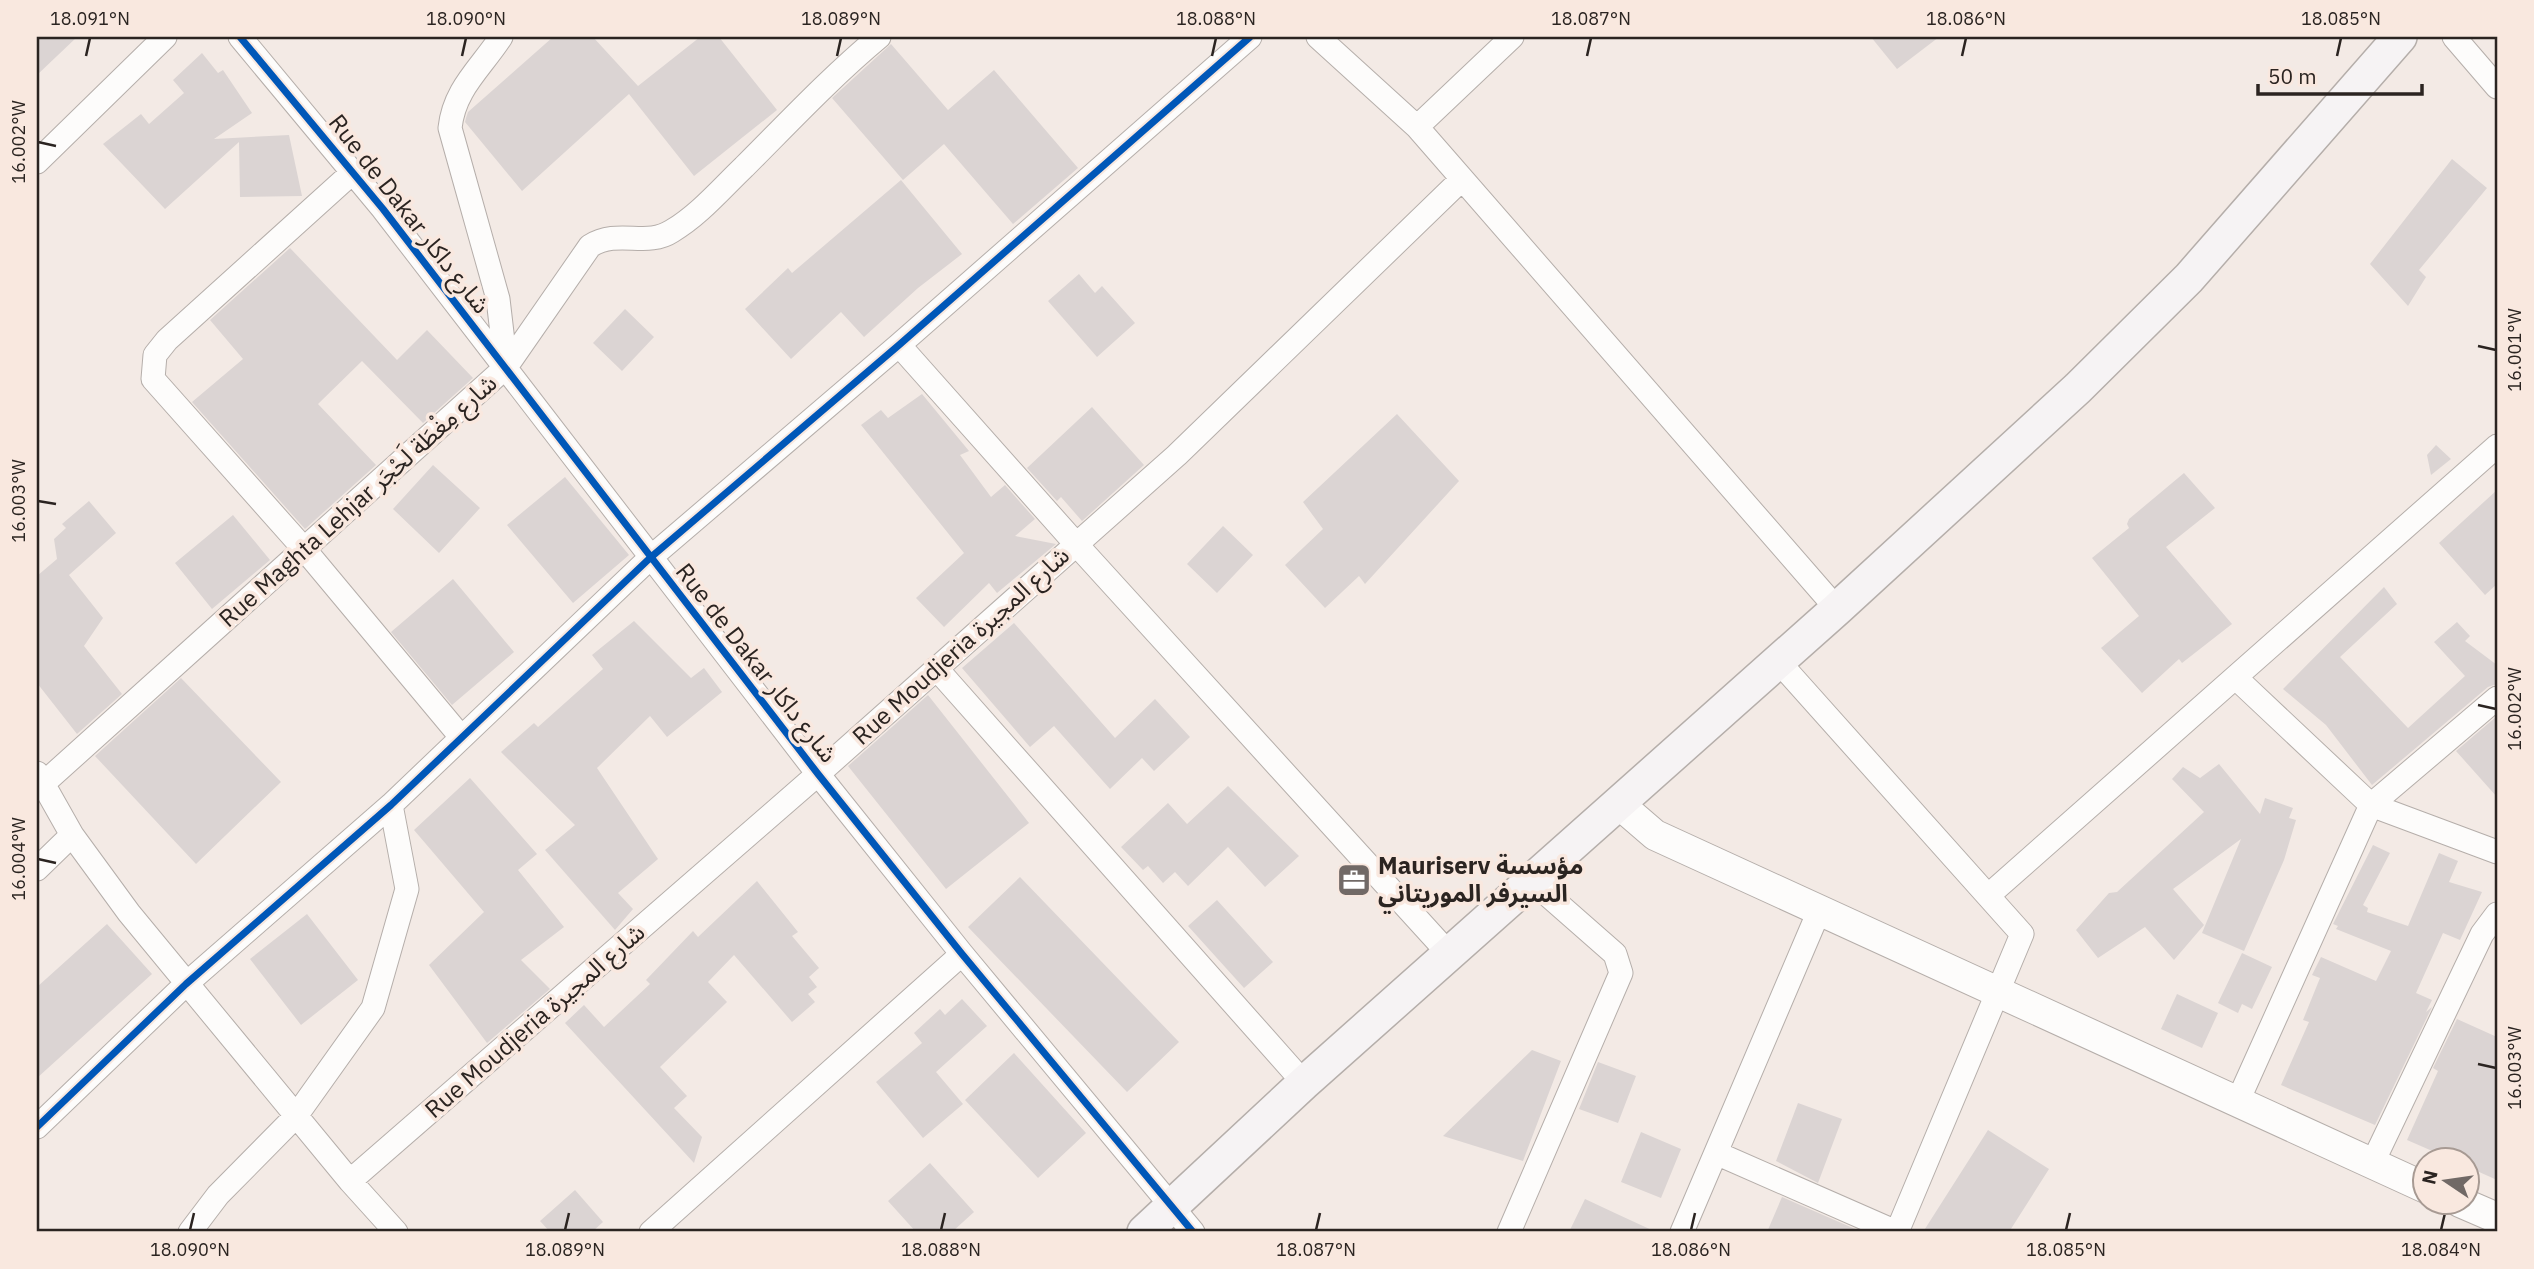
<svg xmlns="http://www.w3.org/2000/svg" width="2534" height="1269" font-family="'IBM Plex Sans','Noto Sans Arabic',sans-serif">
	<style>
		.building { fill: #dbd4d3 }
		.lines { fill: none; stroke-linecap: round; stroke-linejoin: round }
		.minor-casing { stroke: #b5aeaa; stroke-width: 25 }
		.tertiary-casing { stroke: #b5aeaa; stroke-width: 32 }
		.secondary-casing { stroke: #b5aeaa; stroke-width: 36 }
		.minor { stroke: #fdfcfb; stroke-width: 23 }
		.tertiary { stroke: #fdfcfb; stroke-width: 30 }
		.secondary { stroke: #f6f3f4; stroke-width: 33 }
		.cycleway-casing { stroke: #f9e8df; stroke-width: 11 }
		.cycleway { stroke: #0057b8; stroke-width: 7 }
		.ticks { fill: none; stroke: #2b2421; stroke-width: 2.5 }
		.labels { text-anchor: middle; stroke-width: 7; stroke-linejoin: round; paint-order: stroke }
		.street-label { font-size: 24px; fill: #2b2421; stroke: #f9e8df }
		.poi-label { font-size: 24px; font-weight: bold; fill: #2b2421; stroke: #f9e8df; text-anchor: start }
		.neatline { fill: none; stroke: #2b2421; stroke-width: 2.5 }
		.ticks-label { font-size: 18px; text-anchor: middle; fill: #2b2421 }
	</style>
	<rect width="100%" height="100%" fill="#f3eae5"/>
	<path class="building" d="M 37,37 L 77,37 L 37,75 Z
		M 553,37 L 593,37 L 638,86 L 700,37 L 719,37 L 777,110 L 694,176 L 629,94 L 522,191 L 465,122 L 466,118 L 468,112 Z
		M 1871,37 L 1939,37 L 1897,69 Z
		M 891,44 L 948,110 L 994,70 L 1078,168 L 1013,224 L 944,144 L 903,180 L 832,98 Z
		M 202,53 L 218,73 L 223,70 L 252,113 L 214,139 L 289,135 L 302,196 L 240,197 L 239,142 L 165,209 L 103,144 L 141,114 L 149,124 L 184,93 L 173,80 Z
		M 2452,159 L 2487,188 L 2419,270 L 2426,277 L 2408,306 L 2370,264 Z
		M 901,180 L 962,254 L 918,288 L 864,337 L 841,312 L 791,359 L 745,309 L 788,268 L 792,273 Z
		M 290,248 L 397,360 L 427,330 L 473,378 L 423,423 L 362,361 L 318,404 L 376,465 L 305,529 L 192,402 L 243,359 L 210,320 Z
		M 1079,274 L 1095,293 L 1102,286 L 1135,323 L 1097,357 L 1048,301 Z
		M 625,309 L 654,337 L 622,371 L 593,343 Z
		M 922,394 L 969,451 L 960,455 L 991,497 L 1005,485 L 1035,519 L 1015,536 L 1056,544 L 997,593 L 989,583 L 944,627 L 916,598 L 964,553 L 861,425 L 881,410 L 888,418 Z
		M 1092,407 L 1144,465 L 1082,521 L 1061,497 L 1057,501 L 1027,468 Z
		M 1397,414 L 1459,481 L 1365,584 L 1359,576 L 1325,608 L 1285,565 L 1323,529 L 1303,502 Z
		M 2436,445 L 2451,459 L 2431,475 L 2427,455 Z
		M 433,465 L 480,508 L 439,553 L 393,509 Z
		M 2184,473 L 2215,508 L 2166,547 L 2232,624 L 2182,663 L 2179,659 L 2142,693 L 2101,648 L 2139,616 L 2092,558 L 2129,528 L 2127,524 L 2129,519 Z
		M 565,477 L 629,555 L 573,603 L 507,525 Z
		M 2497,490 L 2497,584 L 2485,595 L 2439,543 Z
		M 89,501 L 116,533 L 69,575 L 103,618 L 84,646 L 122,694 L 77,734 L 37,683 L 37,576 L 57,559 L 54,539 L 66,528 L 62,524 Z
		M 233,515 L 270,560 L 212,609 L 175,563 Z
		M 1223,526 L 1253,555 L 1217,593 L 1187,564 Z
		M 453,579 L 514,652 L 452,705 L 391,632 Z
		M 2384,587 L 2397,604 L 2340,657 L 2408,728 L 2465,676 L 2434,642 L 2457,622 L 2470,636 L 2465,641 L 2497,665 L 2497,684 L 2488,687 L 2372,785 L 2326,725 L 2283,689 Z
		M 634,621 L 691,678 L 704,668 L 722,692 L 667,737 L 650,716 L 597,768 L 658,859 L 618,893 L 633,909 L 615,930 L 545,850 L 575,825 L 501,752 L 534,723 L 538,727 L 603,669 L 592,655 Z
		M 1014,623 L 1115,738 L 1155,699 L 1190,737 L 1154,771 L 1142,758 L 1110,789 L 1054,726 L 1030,747 L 962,668 Z
		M 181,678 L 281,782 L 196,864 L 95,756 Z
		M 928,695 L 1029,823 L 946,889 L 848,766 Z
		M 2497,716 L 2497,797 L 2456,751 Z
		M 2219,764 L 2260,814 L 2265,798 L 2293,808 L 2289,818 L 2296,820 L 2284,860 L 2244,951 L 2202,933 L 2241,839 L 2173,889 L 2204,925 L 2174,960 L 2145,927 L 2098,958 L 2076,930 L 2109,893 L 2117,892 L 2204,812 L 2172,779 L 2183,767 L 2200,778 Z
		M 470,778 L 537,854 L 518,870 L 564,927 L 521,960 L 550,989 L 487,1043 L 429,965 L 484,912 L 414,830 Z
		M 1228,786 L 1299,856 L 1265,887 L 1228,847 L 1188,886 L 1175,872 L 1163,883 L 1148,866 L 1143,870 L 1121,847 L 1168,803 L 1187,824 Z
		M 2373,845 L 2390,853 L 2363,905 L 2368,908 L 2367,912 L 2408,926 L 2439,853 L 2458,861 L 2449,882 L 2482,892 L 2460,940 L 2443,933 L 2416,993 L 2432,1000 L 2426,1012 L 2432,1007 L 2375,1125 L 2281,1085 L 2309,1022 L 2303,1020 L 2320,978 L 2312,975 L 2321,957 L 2376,981 L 2391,951 L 2336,929 L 2338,926 L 2333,924 Z
		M 1020,877 L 1179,1042 L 1127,1092 L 968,927 Z
		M 757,881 L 798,932 L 792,936 L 819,968 L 809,977 L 817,987 L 808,994 L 815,1002 L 792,1022 L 734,955 L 708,982 L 727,1002 L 660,1067 L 687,1096 L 674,1108 L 702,1137 L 694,1163 L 565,1023 L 584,1005 L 604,1027 L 650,984 L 646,980 L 693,931 L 698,937 Z
		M 1217,900 L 1273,962 L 1244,988 L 1188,926 Z
		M 307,914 L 358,980 L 301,1025 L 250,959 Z
		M 107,924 L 152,974 L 37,1078 L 37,987 Z
		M 2242,953 L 2272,967 L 2252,1009 L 2242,1004 L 2238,1013 L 2218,1003 Z
		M 2177,994 L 2218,1013 L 2202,1048 L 2161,1029 Z
		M 962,999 L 987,1026 L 936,1072 L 963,1104 L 923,1138 L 876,1082 L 922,1043 L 914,1033 L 940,1009 L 945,1015 Z
		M 2457,1019 L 2497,1037 L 2497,1180 L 2468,1167 L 2468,1160 L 2453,1160 L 2407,1140 L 2438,1071 L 2433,1068 Z
		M 1532,1050 L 1561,1061 L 1523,1161 L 1443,1136 Z
		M 1014,1053 L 1086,1133 L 1038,1178 L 965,1100 Z
		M 1598,1062 L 1636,1076 L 1618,1123 L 1579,1109 Z
		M 1798,1103 L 1842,1119 L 1818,1183 L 1776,1161 Z
		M 1988,1130 L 2049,1169 L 2009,1232 L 1923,1232 Z
		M 1641,1132 L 1681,1149 L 1661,1198 L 1621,1182 Z
		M 930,1163 L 974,1212 L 952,1232 L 916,1232 L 888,1201 Z
		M 575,1190 L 603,1222 L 592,1232 L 550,1232 L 540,1221 Z
		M 1782,1197 L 1862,1232 L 1767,1232 Z
		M 1585,1199 L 1617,1214 L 1656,1232 L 1569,1232 Z"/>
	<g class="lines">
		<g class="minor-casing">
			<path id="minor" d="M 240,37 L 383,209 L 818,774 L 962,954 L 1193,1232
				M 501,37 C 481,68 454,89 450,128 L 498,299 L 506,367
				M 1318,37 L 1417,127 L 1837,609
				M 2454,37 L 2497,87
				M 1417,127 L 1512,37
				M 37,162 L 165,37
				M 353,172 L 167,340 L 155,355 L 153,379 L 305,550 L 461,737
				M 899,345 L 1076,544 L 1451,956
				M 1778,661 L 2022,934 L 1897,1232
				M 936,668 L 1304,1083
				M 2236,678 L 2371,805 L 2497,852
				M 37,773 L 72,835 L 129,913 L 350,1181 L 396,1232
				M 44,783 L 506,367 L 590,246 C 619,228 646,248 672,231 C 699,215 721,189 744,167 C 788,123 831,77 879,37
				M 37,869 L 72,835
				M 1990,894 L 2497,446
				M 2237,1103 L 2371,805 L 2497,698
				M 37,1127 L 186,984 L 391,805 L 650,558 L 899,345 L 1250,37
				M 1716,1153 L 1896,1232
				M 2372,1164 L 2482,934 L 2497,914
				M 350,1181 L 818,774 L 1177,455 L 1462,179
				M 190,1232 L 218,1195 L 296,1116 L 373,1008 L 407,889 L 391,805
				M 651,1232 L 962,954
				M 1509,1232 L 1621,973 L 1615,954 L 1533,882
				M 1682,1232 L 1819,911"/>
		</g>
		<g class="tertiary-casing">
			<path id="tertiary" d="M 1619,804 L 1655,835 L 2426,1188
				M 2460,1202 L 2497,1218"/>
		</g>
		<g class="secondary-casing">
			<path id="secondary" d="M 1144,1232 L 1304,1083 L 1837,609 L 2078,388 L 2189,278 L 2400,37"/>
		</g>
		<use href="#minor" class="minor"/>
		<use href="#tertiary" class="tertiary"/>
		<use href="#secondary" class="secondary"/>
		<g class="cycleway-casing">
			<path id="cycleway" d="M 240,37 L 383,209 L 818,774 L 962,954 L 1193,1232
				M 37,1127 L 186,984 L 391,805 L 650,558 L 899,345 L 1250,37"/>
		</g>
		<use href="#cycleway" class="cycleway"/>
	</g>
	<path class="ticks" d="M 86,56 L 90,38M 462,56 L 466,38M 837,56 L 841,38M 1212,56 L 1216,38M 1587,56 L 1591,38M 1962,56 L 1966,38M 2337,56 L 2341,38M 38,142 L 56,146M 2478,346 L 2496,350M 38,501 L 56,504M 2478,705 L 2496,709M 38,859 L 56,863M 2478,1064 L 2496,1068M 190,1230 L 194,1213M 565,1230 L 569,1213M 941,1230 L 945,1213M 1316,1230 L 1320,1213M 1691,1230 L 1695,1213M 2066,1230 L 2070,1213M 2441,1230 L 2445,1213"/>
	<defs>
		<g id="office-square" transform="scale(1.75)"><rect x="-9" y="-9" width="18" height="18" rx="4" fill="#716966" stroke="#f9e8df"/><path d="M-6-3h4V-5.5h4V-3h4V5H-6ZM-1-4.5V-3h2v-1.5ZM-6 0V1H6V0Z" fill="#fff"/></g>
	</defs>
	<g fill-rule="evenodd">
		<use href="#office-square" x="1354" y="880"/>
	</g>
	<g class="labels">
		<g class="street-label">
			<text transform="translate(409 214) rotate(52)" y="8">Rue de Dakar شارع داكار</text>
			<text transform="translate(358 501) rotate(-42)" y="8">Rue Maghta Lehjar شارع مِغْطَة لَحْجَر</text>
			<text transform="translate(961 646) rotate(-42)" y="8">Rue Moudjeria شارع المجيرة</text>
			<text transform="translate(756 663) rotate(52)" y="8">Rue de Dakar شارع داكار</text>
			<text transform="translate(535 1021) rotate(-41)" y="8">Rue Moudjeria شارع المجيرة</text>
		</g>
		<g class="poi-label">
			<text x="1378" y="874">Mauriserv مؤسسة<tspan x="1378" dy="28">السيرفر الموريتاني</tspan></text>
		</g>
	</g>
	<rect width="2534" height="1269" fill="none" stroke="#f9e8df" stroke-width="77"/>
	<g transform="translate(2446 1181) rotate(283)"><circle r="33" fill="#f9e8df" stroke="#a79a93" stroke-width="2"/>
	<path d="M0-5L12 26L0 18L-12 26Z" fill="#716966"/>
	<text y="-10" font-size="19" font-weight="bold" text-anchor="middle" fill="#2b2421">N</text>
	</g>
	<path d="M2258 84v10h164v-10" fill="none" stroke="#2b2421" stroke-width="3.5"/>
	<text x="2268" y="84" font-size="21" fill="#2b2421" stroke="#f9e8df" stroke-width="5" paint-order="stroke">50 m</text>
	<rect x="38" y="38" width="2458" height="1192" class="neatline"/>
	<g class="ticks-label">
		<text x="90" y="25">18.091°N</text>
		<text x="466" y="25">18.090°N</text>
		<text x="841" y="25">18.089°N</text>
		<text x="1216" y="25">18.088°N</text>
		<text x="1591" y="25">18.087°N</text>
		<text x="1966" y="25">18.086°N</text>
		<text x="2341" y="25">18.085°N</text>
		<text transform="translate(19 142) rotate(-90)" y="6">16.002°W</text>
		<text transform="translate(2515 350) rotate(-90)" y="6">16.001°W</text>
		<text transform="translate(19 501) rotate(-90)" y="6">16.003°W</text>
		<text transform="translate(2515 709) rotate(-90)" y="6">16.002°W</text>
		<text transform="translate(19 859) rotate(-90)" y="6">16.004°W</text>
		<text transform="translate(2515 1068) rotate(-90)" y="6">16.003°W</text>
		<text x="190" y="1256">18.090°N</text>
		<text x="565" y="1256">18.089°N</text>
		<text x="941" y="1256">18.088°N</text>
		<text x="1316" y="1256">18.087°N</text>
		<text x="1691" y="1256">18.086°N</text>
		<text x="2066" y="1256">18.085°N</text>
		<text x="2441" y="1256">18.084°N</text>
	</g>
</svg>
